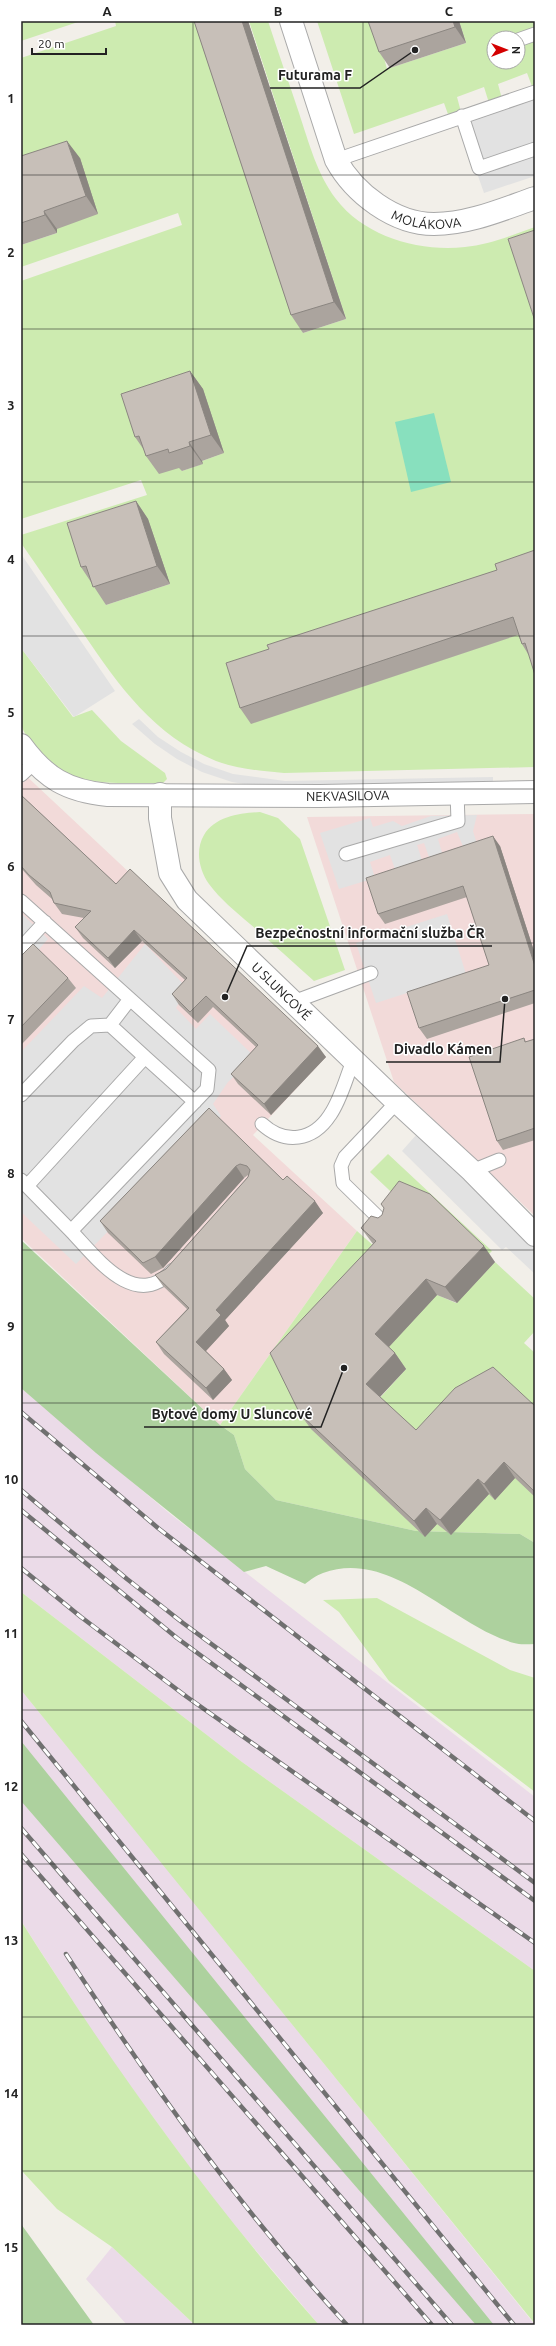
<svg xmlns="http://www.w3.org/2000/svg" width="556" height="2346" font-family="Ubuntu,sans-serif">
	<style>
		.commercial { fill: #f2dad9 }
		.industrial { fill: #ebdbe8 }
		.grass { fill: #cdebb0; fill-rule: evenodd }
		.forest { fill: #add19e }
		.pitch { fill: #88e0be }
		.parking { fill: #e2e2e2 }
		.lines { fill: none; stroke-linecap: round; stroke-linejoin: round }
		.lane-casing { stroke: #a9a9a9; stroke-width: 15 }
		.street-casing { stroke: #a9a9a9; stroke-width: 24 }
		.lane { stroke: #fff; stroke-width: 13 }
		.street { stroke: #fff; stroke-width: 22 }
		.rail-casing { stroke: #707070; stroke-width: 4.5 }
		.rail { stroke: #fff; stroke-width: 3; stroke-dasharray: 9; stroke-linecap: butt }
		.wall { fill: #aba49e }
		.shaded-wall { fill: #8b8681 }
		.building { fill: #c7bfb8; stroke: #8b8681 }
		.grid { fill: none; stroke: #222; stroke-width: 1; stroke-opacity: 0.55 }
		.labels { text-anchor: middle; stroke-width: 3; stroke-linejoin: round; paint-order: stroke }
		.street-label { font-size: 13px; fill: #222; stroke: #fff }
		.leader { fill: none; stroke: #222; stroke-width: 1.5 }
		.callout-dot { fill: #222; stroke: #fff; stroke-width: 1.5 }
		.callout-label { font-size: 14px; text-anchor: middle; font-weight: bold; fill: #222; stroke: #fff; stroke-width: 3; stroke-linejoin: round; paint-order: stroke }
		.neatline { fill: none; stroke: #222; stroke-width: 1.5 }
		.grid-label { font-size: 13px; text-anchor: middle; font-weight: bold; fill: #222 }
	</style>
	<rect width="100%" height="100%" fill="#f2efe9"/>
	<path class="commercial" d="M 21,771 L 326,1057 L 253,1135 L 357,1231 L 220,1425 L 21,1238 Z
		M 535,814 L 535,1216 L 394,1082 L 307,817 Z"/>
	<path class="industrial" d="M 21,1388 L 169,1513 L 535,1797 L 535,1971 L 242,1762 L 21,1592 Z
		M 21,1690 L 158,1858 L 535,2325 L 319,2325 L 215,2202 L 107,2054 L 21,1921 Z
		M 112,2247 L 195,2325 L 127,2325 L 86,2279 Z"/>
	<path class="grass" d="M 21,21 L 81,21 L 21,41 Z
		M 115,21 L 200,21 L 303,333 L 346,319 L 249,21 L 268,21 C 278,52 289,83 299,113 C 309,143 317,174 336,199 C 365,237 419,252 465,247 C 488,245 513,235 535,227 L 535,570 L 251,723 L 514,636 L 520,622 L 535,659 L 535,767 L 284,773 C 262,771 237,769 216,761 C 153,735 120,687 83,633 C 62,603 42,573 21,543 L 21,535 L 147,495 L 141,480 L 21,519 L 21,281 L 182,225 L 178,213 L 21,267 L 21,245 L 57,233 L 21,178 L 21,58 L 116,26 ZM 224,453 L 202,461 L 202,464 L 182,471 L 181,467 ZM 99,584 L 170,584 L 106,605 Z
		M 317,21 L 374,21 L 387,69 L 466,43 L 459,21 L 535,21 L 535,88 L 533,89 L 527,73 L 498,84 L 502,99 L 489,103 L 484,87 L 457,97 L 461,112 L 449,117 L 444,103 L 354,134 ZM 494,38 L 518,38 L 518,62 L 494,62 Z
		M 21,648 L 73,717 L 92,710 L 121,741 L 165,773 L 167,779 L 163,783 C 115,782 71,790 38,750 C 33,743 25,736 22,727 C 18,718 21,662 21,648 Z
		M 260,812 L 278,818 L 300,839 L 345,970 L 314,981 C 293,962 272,943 250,924 C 236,912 220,899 209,884 C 199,870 195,850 204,835 C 215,816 241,813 260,812 Z
		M 388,1154 L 492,1251 L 488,1255 L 404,1204 L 370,1172 Z
		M 357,1231 L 421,1288 L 456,1303 L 495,1262 L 535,1299 L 535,1331 L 524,1343 L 535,1353 L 535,1543 L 520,1534 L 416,1531 L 276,1500 L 245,1469 L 234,1435 L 220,1425 ZM 386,1350 L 406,1369 L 378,1400 Z
		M 21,1592 L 242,1762 L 535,1971 L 535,2324 L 21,1690 Z
		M 377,1598 L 510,1670 L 535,1678 L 535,1792 L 389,1681 L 339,1612 L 323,1600 Z
		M 21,1921 C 111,2063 207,2199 319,2325 L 195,2325 L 112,2247 L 57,2209 L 21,2170 Z"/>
	<path class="forest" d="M 21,1240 L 220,1425 L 234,1435 L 245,1469 L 276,1500 L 416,1531 L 520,1534 L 535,1543 L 535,1644 C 528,1644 520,1645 514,1643 C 452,1626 392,1548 323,1573 C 317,1575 310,1580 305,1584 L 266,1566 L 244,1572 L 96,1453 L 21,1388 Z
		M 21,1741 L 494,2325 L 476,2325 L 21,1801 Z
		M 21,2224 L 94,2325 L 21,2325 Z"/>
	<path class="pitch" d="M 434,413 L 451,482 L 411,492 L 395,422 Z"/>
	<path class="parking" d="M 535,88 L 535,176 L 484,193 L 457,116 Z
		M 21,554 L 115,691 L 74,717 L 21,648 Z
		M 139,719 L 158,737 L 181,752 L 204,764 L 233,774 L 285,781 L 493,777 L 493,786 L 262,787 L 232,782 L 202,772 L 177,759 L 155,744 L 132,724 Z
		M 477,815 L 473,831 L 477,844 L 464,849 L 457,832 L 438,839 L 443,856 L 430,860 L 424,843 L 417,845 L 423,863 L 396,872 L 390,855 L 370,862 L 375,878 L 339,889 L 320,833 L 370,818 L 373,827 L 393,821 L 402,826 L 431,816 Z
		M 21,913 L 48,939 L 21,970 Z
		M 447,914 L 466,974 L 376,1003 L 356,943 Z
		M 145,944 L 187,988 L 176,1008 L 196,1029 L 210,1014 L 255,1057 L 228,1082 L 213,1104 L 221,1116 L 76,1264 L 21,1212 L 21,1052 L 84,986 L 102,998 Z
		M 417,1134 L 507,1219 L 535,1250 L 535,1274 L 506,1247 L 502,1250 L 402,1151 Z"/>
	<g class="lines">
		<g class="lane-casing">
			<path id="lane" d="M 518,40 L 535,34
				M 462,116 L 479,168 L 535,149
				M 336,160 L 535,92
				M 21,775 L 34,763
				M 346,854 L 458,821 L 457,793
				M 21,901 L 209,1070 L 207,1089 L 71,1231 L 21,1180
				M 21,948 L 45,922
				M 293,1002 L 371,973
				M 110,1025 L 130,999
				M 145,1057 L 195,1102
				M 21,1095 L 73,1041 L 91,1026 L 110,1025 L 145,1057 L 27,1186
				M 262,1124 C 285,1145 313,1141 330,1115 C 341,1099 346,1078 353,1061
				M 472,1171 L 499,1160
				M 387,1226 L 343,1183 L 341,1166 L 345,1157 L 397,1102
				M 71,1231 C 96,1257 135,1312 173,1270"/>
		</g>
		<g class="street-casing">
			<g id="street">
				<path id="s1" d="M 291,21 L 336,160 C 354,193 394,224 434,224 C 469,224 503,209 535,198"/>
				<path id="s2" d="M 21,745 C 45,778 67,791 108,795 L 320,796 L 535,792"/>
				<path id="s3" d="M 160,794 L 160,818 L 170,873 L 187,900 L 397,1102 L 472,1171 L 535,1235"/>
			</g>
		</g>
		<use href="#lane" class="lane"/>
		<use href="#street" class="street"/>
		<g class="rail-casing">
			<path id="rail" d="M 21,1412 L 158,1528 L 535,1821
				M 21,1490 L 127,1579 L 183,1623 L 535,1883
				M 21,1510 L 177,1638 L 535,1901
				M 21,1568 L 81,1617 L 187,1697 L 535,1943
				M 21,1721 L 514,2325
				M 21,1828 L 452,2325
				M 21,1854 L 432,2325
				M 66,1954 C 151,2084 241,2210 347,2325"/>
		</g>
		<use href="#rail" class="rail"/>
	</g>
	<path class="wall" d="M 194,21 L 248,21 L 346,319 L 303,333 L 291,315 Z
		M 459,21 L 466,43 L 390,68 L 379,52 Z
		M 21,156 L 80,158 L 98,214 L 57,229 L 57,233 L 21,245 Z
		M 190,371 L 203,389 L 224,453 L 202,461 L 203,464 L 182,471 L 179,468 L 159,474 L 146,456 L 144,450 L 135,437 Z
		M 136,501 L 148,519 L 170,584 L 106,605 L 81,567 Z
		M 535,550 L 528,654 L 522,644 L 518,635 L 251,724 L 240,708 L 497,570 Z
		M 21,795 L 116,884 L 326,1057 L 271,1115 L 238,1084 L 231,1074 L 256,1047 L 213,1007 L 198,1023 L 179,1005 L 172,994 L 185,980 L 142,941 L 115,968 L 83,938 L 75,927 L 84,918 L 62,914 L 54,903 L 52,899 L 36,885 L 21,868 Z
		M 500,846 L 535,954 L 535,1003 L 427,1039 L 419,1028 L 489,965 L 467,897 L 385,924 L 378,914 Z
		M 21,956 L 68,978 L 76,988 L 21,1045 Z
		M 524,1038 L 526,1042 L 535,1039 L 535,1140 L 503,1150 L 497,1141 Z
		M 209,1108 L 283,1180 L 323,1213 L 225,1320 L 229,1326 L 206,1351 L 224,1369 L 232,1380 L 213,1400 L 164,1354 L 156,1342 L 187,1309 L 163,1286 L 155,1275 L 166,1269 L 248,1177 L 248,1175 L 244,1178 L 163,1268 L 151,1274 L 108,1233 L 100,1221 Z
		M 361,1228 L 495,1262 L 457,1303 L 437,1295 L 389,1347 L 395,1353 L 406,1369 L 380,1397 L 416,1430 L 535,1406 L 535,1497 L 515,1478 L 495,1500 L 489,1494 L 451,1535 L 437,1524 L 425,1537 L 311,1429 L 300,1414 L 373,1244 Z"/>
	<path class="shaded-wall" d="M 242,21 L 248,21 L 346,319 L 334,302 Z
		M 453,21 L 459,21 L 466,43 L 455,27 Z
		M 67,141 L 80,158 L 98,214 L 86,196 Z
		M 44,211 L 57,229 L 57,233 L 45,215 Z
		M 190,371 L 203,389 L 224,453 L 211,435 Z
		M 189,442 L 202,461 L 203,464 L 190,446 Z
		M 136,501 L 148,519 L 170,584 L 157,566 Z
		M 493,836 L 500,846 L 535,954 L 535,966 Z
		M 134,930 L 142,941 L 115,968 L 108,958 Z
		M 318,1046 L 326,1057 L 271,1115 L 264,1104 Z
		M 236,1166 L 244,1178 L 163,1268 L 155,1257 Z
		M 315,1201 L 323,1213 L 225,1320 L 229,1326 L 204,1353 L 196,1342 L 216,1310 Z
		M 484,1246 L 495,1262 L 457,1303 L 445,1287 Z
		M 426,1279 L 437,1295 L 386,1350 L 375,1334 Z
		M 395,1353 L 406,1369 L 377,1400 L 366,1384 Z
		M 224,1369 L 232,1380 L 213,1400 L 206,1388 Z
		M 504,1462 L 515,1478 L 495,1500 L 484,1484 Z
		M 478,1479 L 489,1494 L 451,1535 L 440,1520 Z
		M 426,1508 L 437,1524 L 425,1537 L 414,1521 Z"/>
	<path class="building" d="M 194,21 L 242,21 L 334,302 L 291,315 Z
		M 368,21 L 453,21 L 455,27 L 379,52 Z
		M 67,141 L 86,196 L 44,211 L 45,215 L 21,223 L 21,156 Z
		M 535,230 L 535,321 L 508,239 Z
		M 190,371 L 211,435 L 189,442 L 190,446 L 169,453 L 168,449 L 146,456 L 139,436 L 135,437 L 121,394 Z
		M 136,501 L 157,566 L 93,587 L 86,566 L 81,567 L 67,523 Z
		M 535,550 L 535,675 L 525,643 L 522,644 L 513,617 L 240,708 L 226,663 L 269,649 L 267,645 L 497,570 L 495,564 Z
		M 21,795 L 116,884 L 130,869 L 318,1046 L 264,1104 L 231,1074 L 258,1045 L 206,996 L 190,1012 L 172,994 L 187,978 L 134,930 L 108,958 L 75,927 L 91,911 L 54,903 L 50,892 L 29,875 L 21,866 Z
		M 493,836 L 535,966 L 535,990 L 419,1028 L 407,992 L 489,965 L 463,886 L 378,914 L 366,878 Z
		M 33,944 L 68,978 L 21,1027 L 21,956 Z
		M 524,1038 L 525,1042 L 535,1039 L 535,1128 L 497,1141 L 469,1057 Z
		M 209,1108 L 283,1180 L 287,1176 L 315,1201 L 216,1310 L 221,1315 L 196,1342 L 224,1369 L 206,1388 L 156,1342 L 189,1308 L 155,1275 L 166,1269 L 248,1177 L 250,1170 L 247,1166 L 240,1164 L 236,1166 L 155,1257 L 143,1263 L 100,1221 Z
		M 399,1181 L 430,1194 L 484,1246 L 445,1287 L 426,1279 L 375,1334 L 395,1353 L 366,1384 L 416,1430 L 455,1388 L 493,1367 L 535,1406 L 535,1492 L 504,1462 L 484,1484 L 478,1479 L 440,1520 L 426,1508 L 414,1521 L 300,1414 L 270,1353 L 376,1241 L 361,1228 L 371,1216 L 378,1218 L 382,1215 L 384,1208 L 381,1204 Z"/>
	<path class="grid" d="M 193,21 L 193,2325M 363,21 L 363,2325M 21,175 L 535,175M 21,329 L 535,329M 21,482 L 535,482M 21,636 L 535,636M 21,789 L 535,789M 21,943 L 535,943M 21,1096 L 535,1096M 21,1250 L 535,1250M 21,1403 L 535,1403M 21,1557 L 535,1557M 21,1710 L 535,1710M 21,1864 L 535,1864M 21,2017 L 535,2017M 21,2171 L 535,2171"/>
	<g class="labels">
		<g class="street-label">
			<text dy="5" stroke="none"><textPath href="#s1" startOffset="260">MOLÁKOVA</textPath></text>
			<text dy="5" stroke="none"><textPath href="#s2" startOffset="344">NEKVASILOVA</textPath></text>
			<text dy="5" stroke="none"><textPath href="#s3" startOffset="243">U SLUNCOVÉ</textPath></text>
		</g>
	</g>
	<path class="leader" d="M415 50L360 88H270M225 997L247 946H492M505 999L500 1062H386M344 1368L321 1427H144"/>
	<g class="callout-dot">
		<circle cx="415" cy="50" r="4"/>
		<circle cx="225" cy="997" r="4"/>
		<circle cx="505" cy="999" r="4"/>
		<circle cx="344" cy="1368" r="4"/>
	</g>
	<g class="callout-label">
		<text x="315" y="80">Futurama F</text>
		<text x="370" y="938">Bezpečnostní informační služba ČR</text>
		<text x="443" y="1054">Divadlo Kámen</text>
		<text x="232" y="1419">Bytové domy U Sluncové</text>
	</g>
	<rect width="556" height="2346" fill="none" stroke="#ffffff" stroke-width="44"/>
	<g transform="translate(506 50) rotate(90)"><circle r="19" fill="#ffffff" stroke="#a7a7a7"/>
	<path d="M0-3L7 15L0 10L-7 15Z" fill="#d40000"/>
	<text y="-6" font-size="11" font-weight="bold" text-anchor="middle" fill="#222222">N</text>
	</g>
	<path d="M32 48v6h74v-6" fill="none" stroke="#222222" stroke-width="2"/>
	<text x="38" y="48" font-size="12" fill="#222222" stroke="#ffffff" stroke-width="3" paint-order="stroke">20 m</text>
	<rect x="22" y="22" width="512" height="2302" class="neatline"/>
	<g class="grid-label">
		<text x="107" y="16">A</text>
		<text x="278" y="16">B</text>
		<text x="449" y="16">C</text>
		<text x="11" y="103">1</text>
		<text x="11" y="257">2</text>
		<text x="11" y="410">3</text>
		<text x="11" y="564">4</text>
		<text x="11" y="717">5</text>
		<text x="11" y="871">6</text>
		<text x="11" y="1024">7</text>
		<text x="11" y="1178">8</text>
		<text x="11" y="1331">9</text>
		<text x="11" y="1484">10</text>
		<text x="11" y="1638">11</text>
		<text x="11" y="1791">12</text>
		<text x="11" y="1945">13</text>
		<text x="11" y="2098">14</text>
		<text x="11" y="2252">15</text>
	</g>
</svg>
